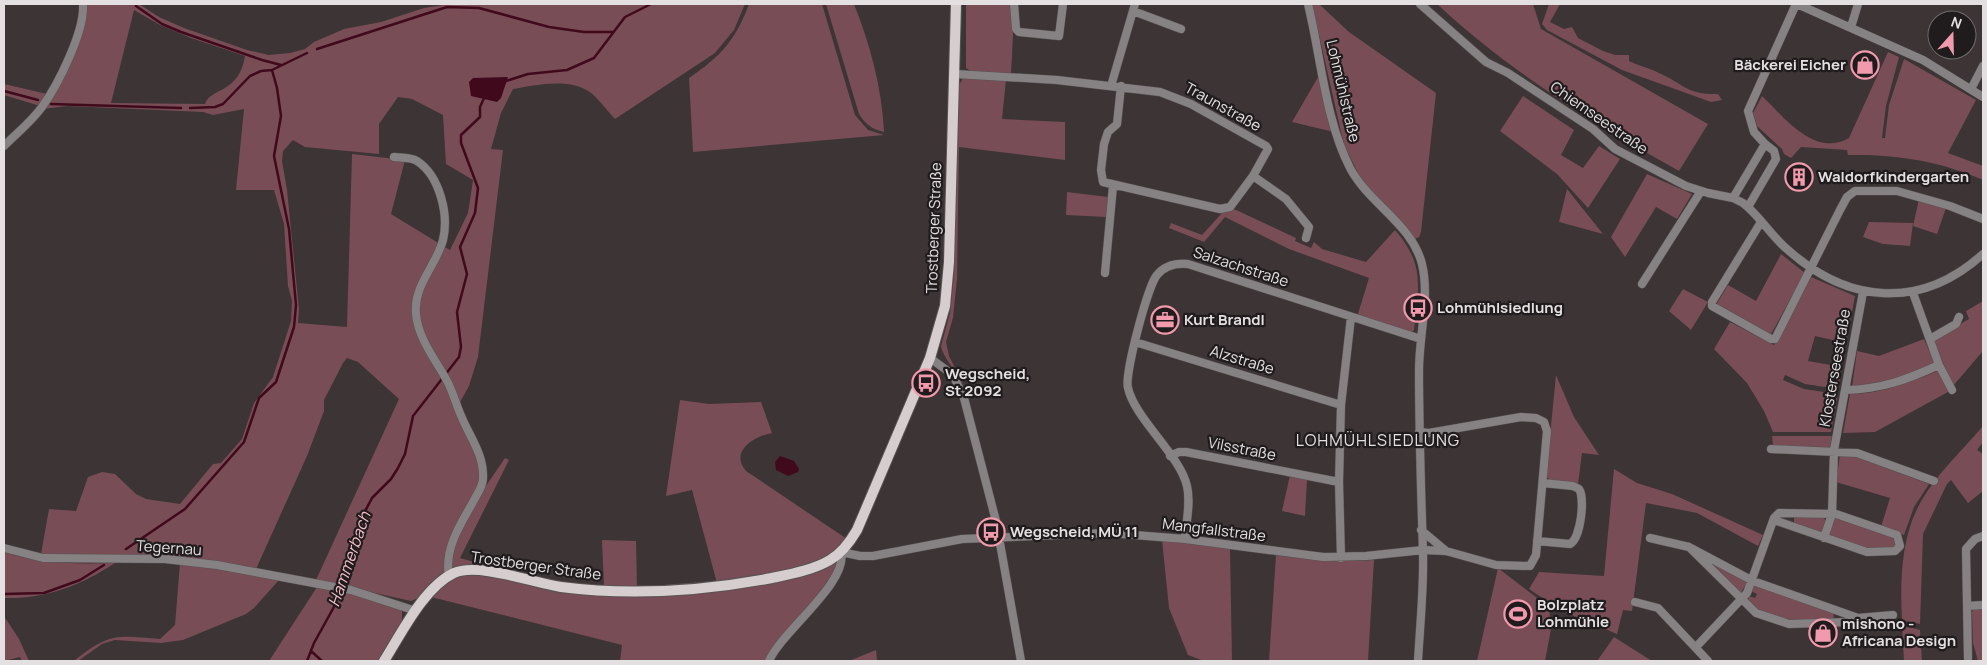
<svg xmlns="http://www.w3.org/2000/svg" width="1987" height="665" font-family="Manrope,sans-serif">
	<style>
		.green { fill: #784d56; fill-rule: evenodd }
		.water { fill: #400a1c }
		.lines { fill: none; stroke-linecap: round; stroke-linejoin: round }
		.stream { stroke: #400a1c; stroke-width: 2.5 }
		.minor-casing { stroke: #5a5354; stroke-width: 9 }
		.major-casing { stroke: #5a5354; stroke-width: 12 }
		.minor { stroke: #868283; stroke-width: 8 }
		.major { stroke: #d6cdcf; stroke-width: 10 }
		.labels { text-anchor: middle; stroke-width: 4.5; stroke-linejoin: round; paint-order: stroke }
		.poi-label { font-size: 15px; font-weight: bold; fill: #e4dfe0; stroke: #201c1d; text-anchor: start }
		.street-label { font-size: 15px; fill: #e4dfe0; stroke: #201c1d }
		.neighbourhood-label { font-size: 16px; letter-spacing: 1px; fill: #e4dfe0; stroke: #201c1d }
		.water-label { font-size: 16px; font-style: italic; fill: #f5bcc7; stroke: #201c1d }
	</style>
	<rect width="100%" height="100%" fill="#3c3435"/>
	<path class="green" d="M 86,4 L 139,4 L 159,17 L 184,28 L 247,50 L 269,55 L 290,53 L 305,49 L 314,42 L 344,29 L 381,22 L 424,8 L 450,4 L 745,4 L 734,30 L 715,53 L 615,119 C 607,111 600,100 591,93 C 570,77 536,85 513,89 L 501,113 L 491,149 L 503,150 L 478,357 L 469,386 L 459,404 L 452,382 L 449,386 C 452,396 455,407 459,417 C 472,447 488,460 474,495 L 479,496 L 505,458 L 509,460 L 460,558 L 496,568 L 468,566 L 455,568 L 452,566 L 423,596 L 411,601 L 316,580 L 399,399 L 358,362 L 347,358 L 343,363 L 324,400 L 324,411 L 307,456 L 256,569 L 163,556 L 41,554 L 49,509 L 76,511 L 88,477 L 102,472 L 115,474 L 136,494 L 146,499 L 180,504 L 213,464 L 221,463 L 242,439 L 254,403 L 273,377 L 291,321 L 292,301 L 288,286 L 284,224 L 274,190 L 236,190 L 244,109 L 213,115 L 203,112 L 67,106 L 43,109 C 62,85 85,34 86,4 ZM 134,10 L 160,25 L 191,38 L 245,56 C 239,94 211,87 205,104 L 111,103 ZM 398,97 L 412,99 L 443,115 L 446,164 L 473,180 L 468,213 L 450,250 L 443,246 C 432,277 415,286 419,322 L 416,324 L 415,297 L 440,244 L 391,214 L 405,160 L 352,154 L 347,327 L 298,323 L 299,309 L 287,190 L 282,161 L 283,151 L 293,140 L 305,147 L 379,154 L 379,124 Z
		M 749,4 L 822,4 L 855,115 L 868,130 L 884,135 L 693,152 L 689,78 C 721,56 735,41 749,4 Z
		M 826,4 L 854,4 C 870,44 882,88 884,132 C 872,129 866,125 859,114 Z
		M 966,4 L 1010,4 L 1013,35 L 1011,74 L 971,71 L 966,68 Z
		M 1312,4 L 1319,4 L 1349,32 L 1436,93 L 1421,232 L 1419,237 L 1415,239 L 1363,183 L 1344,145 Z
		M 1437,4 L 1533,4 L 1541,29 L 1708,124 L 1679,171 C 1593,123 1509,71 1437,4 Z
		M 1549,4 L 1560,4 L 1550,22 L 1564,29 L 1572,27 L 1578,38 L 1603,51 L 1615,55 L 1629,55 L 1629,61 C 1639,66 1650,68 1659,73 C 1684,84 1687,95 1718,94 L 1722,100 L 1711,102 L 1622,70 L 1547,30 L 1542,24 Z
		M 1888,52 L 1899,57 L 1886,106 L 1882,138 L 1885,138 L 1889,105 L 1904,59 L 1976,100 L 1948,153 L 1983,166 L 1983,180 C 1941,161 1894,154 1848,155 L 1847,150 L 1801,147 L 1791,158 L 1784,154 L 1782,149 L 1757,126 L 1753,113 L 1762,96 C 1784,117 1815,158 1849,138 Z
		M 1321,72 L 1334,132 L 1292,122 Z
		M 963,78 L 1006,80 L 1002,119 L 1065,122 L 1065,160 L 959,147 L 957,279 L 953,318 L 946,342 L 949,356 L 966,389 C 960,377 942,356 941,346 L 950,313 L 954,274 L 959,85 Z
		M 4,84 L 47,94 L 40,106 L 4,95 Z
		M 1523,96 L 1574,130 L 1561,155 L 1583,168 L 1599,146 L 1620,159 L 1588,208 L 1557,174 L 1500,131 Z
		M 1647,174 L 1692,194 L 1677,219 L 1656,207 L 1625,257 L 1611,237 Z
		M 1567,189 L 1603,234 L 1559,222 Z
		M 1067,192 L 1108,197 L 1106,217 L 1066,215 Z
		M 1919,199 L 1946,208 L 1937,234 L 1913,226 Z
		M 1234,209 L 1296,238 L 1295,241 L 1311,248 L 1314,242 L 1322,249 L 1366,262 L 1395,230 C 1426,266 1418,287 1414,330 L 1412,332 L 1357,317 L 1369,278 L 1289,249 L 1225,217 L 1204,242 L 1169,228 L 1171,223 L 1202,235 L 1222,213 Z
		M 1869,222 L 1913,223 L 1910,246 L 1883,244 L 1863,237 Z
		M 1781,254 L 1805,273 L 1770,336 L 1716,305 L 1728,285 L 1756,301 Z
		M 1811,277 L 1855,296 L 1846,343 L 1815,336 L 1808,361 L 1842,367 L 1838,389 L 1805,384 L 1785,375 L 1783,380 L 1804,389 L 1838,394 L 1831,432 L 1773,432 L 1764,411 L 1747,383 L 1714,349 L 1730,322 L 1774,345 Z
		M 1683,289 L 1708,302 L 1691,330 L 1669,311 Z
		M 1983,301 L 1983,351 L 1953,386 L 1934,342 L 1936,338 L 1969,319 L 1966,311 Z
		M 1924,339 L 1935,364 L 1885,384 L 1852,387 L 1857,351 L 1879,356 Z
		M 1940,370 L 1950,389 L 1948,392 L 1875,432 L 1843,433 L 1850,394 C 1882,394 1910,382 1940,370 Z
		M 1556,375 L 1574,417 L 1599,455 L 1582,453 L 1578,484 L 1551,481 L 1546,476 Z
		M 680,400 L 709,404 L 761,402 L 772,433 C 755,436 729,451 746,471 L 847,539 L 827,557 L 793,570 L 717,583 L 692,490 L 666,496 Z
		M 1983,426 L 1983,442 L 1977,450 L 1983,454 L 1983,491 L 1968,503 L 1951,480 L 1947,484 L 1923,534 L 1920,624 L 1902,620 C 1900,583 1901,540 1918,507 C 1934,476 1961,452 1983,426 Z
		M 1772,436 L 1832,436 L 1830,448 L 1773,446 Z
		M 1840,455 L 1854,456 L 1929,484 L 1914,507 L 1904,535 L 1881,527 L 1890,498 L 1836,482 Z
		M 1614,469 L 1637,483 L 1672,494 L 1763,535 L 1758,546 L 1697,513 L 1646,503 L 1632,611 L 1623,610 L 1617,634 L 1562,611 L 1529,589 L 1539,572 L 1604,576 Z
		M 1290,475 L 1307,479 L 1305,516 L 1282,511 Z
		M 1794,517 L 1823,517 L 1826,521 L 1822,532 L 1819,532 L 1794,524 Z
		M 1835,518 L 1895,538 L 1897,544 L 1895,547 L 1867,549 L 1831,537 L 1829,533 Z
		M 602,540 L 636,541 L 637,587 L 604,587 Z
		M 1162,540 L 1230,548 L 1232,661 L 1204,661 L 1188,655 L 1169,608 Z
		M 4,552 C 41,564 76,564 115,563 C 80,586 46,599 4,598 Z
		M 1276,555 L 1341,561 L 1374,560 L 1368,661 L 1269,661 Z
		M 1700,555 L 1747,582 L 1741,593 Z
		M 833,561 L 838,565 L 834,574 L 766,661 L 620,661 L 622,645 L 431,597 L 453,578 L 473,573 L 664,594 Z
		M 180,563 L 279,580 L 254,608 L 246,614 L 183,640 L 161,643 L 115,640 L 102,644 L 78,661 L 74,661 C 108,633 117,635 160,639 L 175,625 Z
		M 1498,568 L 1549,607 L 1551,629 L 1545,661 L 1477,661 Z
		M 1754,584 L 1833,612 L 1834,617 L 1831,620 C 1800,621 1770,624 1747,601 L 1749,596 L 1755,598 L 1757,594 L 1751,591 Z
		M 317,587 L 358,595 L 397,607 L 402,611 L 402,622 L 380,661 L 269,661 Z
		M 1973,609 L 1983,609 L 1983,661 L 1978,661 L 1973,643 L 1972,613 Z
		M 4,616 L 19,639 L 29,661 L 22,661 L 20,657 L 4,661 Z
		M 1902,625 L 1920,630 L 1922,661 L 1904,661 Z
		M 1614,637 L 1652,661 L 1597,661 Z
		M 876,650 L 877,661 L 849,661 Z"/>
	<path class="water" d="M 508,77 L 501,98 L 497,102 L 471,96 L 469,82 L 473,78 Z
		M 780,456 L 794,461 L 799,469 L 798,472 L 788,476 L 776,470 L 775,462 Z"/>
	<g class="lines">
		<path class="stream" d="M 136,6 L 162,24 L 181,32 L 262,60 L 281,65
			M 317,49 L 447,7 L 479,8 L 549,27 L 584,32 L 613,32
			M 506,81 L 528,74 L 567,70 L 594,58 L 625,17 L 651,4
			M 4,91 L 38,100
			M 51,104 L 181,108
			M 190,108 L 215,107 L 223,104 L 250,76 L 261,71 L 272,70 L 307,53
			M 126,549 L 185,509 L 244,442 L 259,398 L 276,382 L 294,327 L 296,305 L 289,229 L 274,156 L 281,116 L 277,88 L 272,70
			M 4,594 L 44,593 L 80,580 L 104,565
			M 311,651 L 322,661
			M 307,661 L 314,643 L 335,605 L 362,517 L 372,498 L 391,479 L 398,468 L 405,454 L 413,416 L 459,357 L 461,347 L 457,312 L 467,274 L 460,247 L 475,213 L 478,188 L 461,143 L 461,135 L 480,117 L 480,107 L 485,96
			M 396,661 L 397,661"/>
		<g class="minor-casing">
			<path id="minor" d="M 1014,4 L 1016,29 L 1019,32 L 1059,36 L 1063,4
				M 1308,4 C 1321,57 1325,119 1350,168 C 1369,204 1412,224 1422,264 C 1430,297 1419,336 1419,370 C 1419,431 1421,491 1423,552 C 1424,588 1420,625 1418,661
				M 1420,4 L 1486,62 L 1508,73 L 1593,129 L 1615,149 L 1686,186 L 1708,193 L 1733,198 L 1743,203 C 1760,216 1771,236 1788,250 C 1849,304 1921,310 1983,254
				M 1797,4 L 1923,60 L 1983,97
				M 1133,11 L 1181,29
				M 1851,27 L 1858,4
				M 955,74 L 1057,80 L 1160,92 L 1191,104 L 1266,146 L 1268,149 L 1253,176 L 1230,207 L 1220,209 L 1103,182 L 1101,170 L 1104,144 L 1108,132 L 1117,124 L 1121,86
				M 1111,86 L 1135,4
				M 1971,89 L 1983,66
				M 1765,144 L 1754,132 L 1748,111 L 1796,4
				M 4,146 C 17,133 31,122 42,107 C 58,85 85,31 83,4
				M 394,157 C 401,158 411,157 417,161 C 440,176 449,215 443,240 C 436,266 413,286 416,314 C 418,338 435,359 446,379 C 453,391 456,405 462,418 C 470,437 484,455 483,478 C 483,487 477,494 473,502 C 460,525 444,549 449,576
				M 1253,176 L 1286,199 L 1309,227 L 1306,238
				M 1733,198 L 1765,144 L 1774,151 L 1776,159 L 1748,207
				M 1761,222 L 1712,302 L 1712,306 L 1771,339 L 1775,339 L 1840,210 L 1847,197 L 1855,191 L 1897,191 L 1950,206 L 1983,219
				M 1105,273 L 1113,186
				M 1642,284 L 1701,191
				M 1930,339 L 1956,324 L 1959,317
				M 1135,342 L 1341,405
				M 930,358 L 953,375 L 964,398 L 996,521 L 1021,661
				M 1939,365 L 1952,390
				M 1845,390 C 1882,389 1906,380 1939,365 L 1913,293
				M 1771,449 L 1857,453 L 1934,481
				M 1170,456 L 1179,452 L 1186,452 L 1339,482
				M 1421,530 L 1446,551
				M 1650,538 L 1689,547 L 1753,581 L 1858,618 L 1849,622 L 1789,624 L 1756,613 L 1689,547
				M 1824,538 L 1832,514 L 1834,450 L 1863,292
				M 1185,539 C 1186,522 1191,503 1187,486 C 1180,455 1135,419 1128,388 C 1124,375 1148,285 1157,275 C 1165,265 1176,263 1188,264 L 1421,339
				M 1537,541 L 1570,544 C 1581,538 1585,498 1579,489 L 1573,486 L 1543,483
				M 4,548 L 43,558 L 165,559 L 217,565 L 351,590 L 416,611
				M 1341,558 L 1339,482 L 1341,405 L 1351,317
				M 1635,602 L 1658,608 L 1708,661
				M 1967,606 L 1983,605
				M 1858,618 L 1893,615
				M 1696,647 L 1747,593 L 1774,518 L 1779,513 L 1836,514 L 1897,535 L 1900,546 L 1895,551 L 1867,552 L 1774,520
				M 1968,658 L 1966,549 L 1975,539 L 1983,536
				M 769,661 C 781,632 849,582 841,552 L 860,556 L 873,556 L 962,539 L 1109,533 L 1185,539 L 1323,557 L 1366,556 L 1423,550 L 1446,551 L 1496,565 L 1530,566 L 1536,555 L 1547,431 L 1544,422 L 1536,418 L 1521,417 L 1429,433 L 1419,432"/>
		</g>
		<g class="major-casing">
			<path id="major" d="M 384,661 C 401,634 424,587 454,573 C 478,562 534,583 561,587 C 631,596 703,591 772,578 C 791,574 813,570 830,560 C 842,553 850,542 857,530 L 930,358 L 945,306 L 949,262 L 956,4"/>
		</g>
		<use href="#minor" class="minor"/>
		<use href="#major" class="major"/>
	</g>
	<defs>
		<g id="shop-ring" transform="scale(1.4375)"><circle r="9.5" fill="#201c1d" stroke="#f29aad" stroke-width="1.5"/><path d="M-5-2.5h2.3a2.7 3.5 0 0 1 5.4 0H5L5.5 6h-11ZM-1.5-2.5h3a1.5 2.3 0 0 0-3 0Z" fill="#f29aad"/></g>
		<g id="building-ring" transform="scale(1.4375)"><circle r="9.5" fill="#201c1d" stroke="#f29aad" stroke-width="1.5"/><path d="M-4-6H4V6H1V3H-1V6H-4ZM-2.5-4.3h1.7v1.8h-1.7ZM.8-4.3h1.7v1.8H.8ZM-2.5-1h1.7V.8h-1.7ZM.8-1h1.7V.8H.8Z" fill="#f29aad"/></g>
		<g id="bus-ring" transform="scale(1.4375)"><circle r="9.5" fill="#201c1d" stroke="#f29aad" stroke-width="1.5"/><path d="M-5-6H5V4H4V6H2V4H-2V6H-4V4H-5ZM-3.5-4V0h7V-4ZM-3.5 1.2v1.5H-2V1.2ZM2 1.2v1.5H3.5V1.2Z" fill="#f29aad"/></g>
		<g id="office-ring" transform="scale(1.4375)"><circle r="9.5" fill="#201c1d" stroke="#f29aad" stroke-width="1.5"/><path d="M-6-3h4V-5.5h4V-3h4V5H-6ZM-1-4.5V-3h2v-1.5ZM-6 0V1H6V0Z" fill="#f29aad"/></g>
		<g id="stadium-ring" transform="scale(1.4375)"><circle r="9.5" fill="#201c1d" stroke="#f29aad" stroke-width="1.5"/><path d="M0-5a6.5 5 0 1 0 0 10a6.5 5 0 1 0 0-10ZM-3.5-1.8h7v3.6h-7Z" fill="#f29aad"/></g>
	</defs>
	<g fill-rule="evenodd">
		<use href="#shop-ring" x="1865" y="65"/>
		<use href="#building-ring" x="1799" y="177"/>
		<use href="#bus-ring" x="1418" y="308"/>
		<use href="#office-ring" x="1165" y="320"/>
		<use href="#bus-ring" x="926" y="383"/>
		<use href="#bus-ring" x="991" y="532"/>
		<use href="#stadium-ring" x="1518" y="614"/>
		<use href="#shop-ring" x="1823" y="633"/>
	</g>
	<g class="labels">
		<g class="poi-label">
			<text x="1846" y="70" text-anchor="end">Bäckerei Eicher</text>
			<text x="1818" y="182">Waldorfkindergarten</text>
			<text x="1437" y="313">Lohmühlsiedlung</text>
			<text x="1184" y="325">Kurt Brandl</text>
			<text x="945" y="379">Wegscheid,<tspan x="945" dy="17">St 2092</tspan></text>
			<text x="1010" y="537">Wegscheid, MÜ 11</text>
			<text x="1537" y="610">Bolzplatz<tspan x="1537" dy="17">Lohmühle</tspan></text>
			<text x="1842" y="629">mishono -<tspan x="1842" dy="17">Africana Design</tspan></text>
		</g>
		<g class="street-label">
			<text transform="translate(1343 91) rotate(77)" y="5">Lohmühlstraße</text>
			<text transform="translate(1223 107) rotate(29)" y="5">Traunstraße</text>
			<text transform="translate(1599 118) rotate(35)" y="5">Chiemseestraße</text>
			<text transform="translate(934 228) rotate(-88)" y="5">Trostberger Straße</text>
			<text transform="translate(1241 267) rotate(18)" y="5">Salzachstraße</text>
			<text transform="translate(1242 360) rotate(17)" y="5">Alzstraße</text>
			<text transform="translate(1835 368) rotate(-80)" y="5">Klosterseestraße</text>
			<text transform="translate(1242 449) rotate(11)" y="5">Vilsstraße</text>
			<text transform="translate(1214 530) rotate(7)" y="5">Mangfallstraße</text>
			<text transform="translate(169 548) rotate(4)" y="5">Tegernau</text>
			<text transform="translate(536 566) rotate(8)" y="5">Trostberger Straße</text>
		</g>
		<g class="neighbourhood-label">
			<text x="1378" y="446">LOHMÜHLSIEDLUNG</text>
		</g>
		<g class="water-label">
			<text transform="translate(349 559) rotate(-71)" y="6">Hammerbach</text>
		</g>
	</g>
	<rect width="1987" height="665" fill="none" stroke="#e4dfe0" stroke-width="10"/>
	<g transform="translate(1952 35) rotate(20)"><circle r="24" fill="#201c1d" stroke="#6e6a6b"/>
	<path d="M0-4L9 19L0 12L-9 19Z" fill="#f29aad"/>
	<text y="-8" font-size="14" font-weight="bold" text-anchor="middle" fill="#e4dfe0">N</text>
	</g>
</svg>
